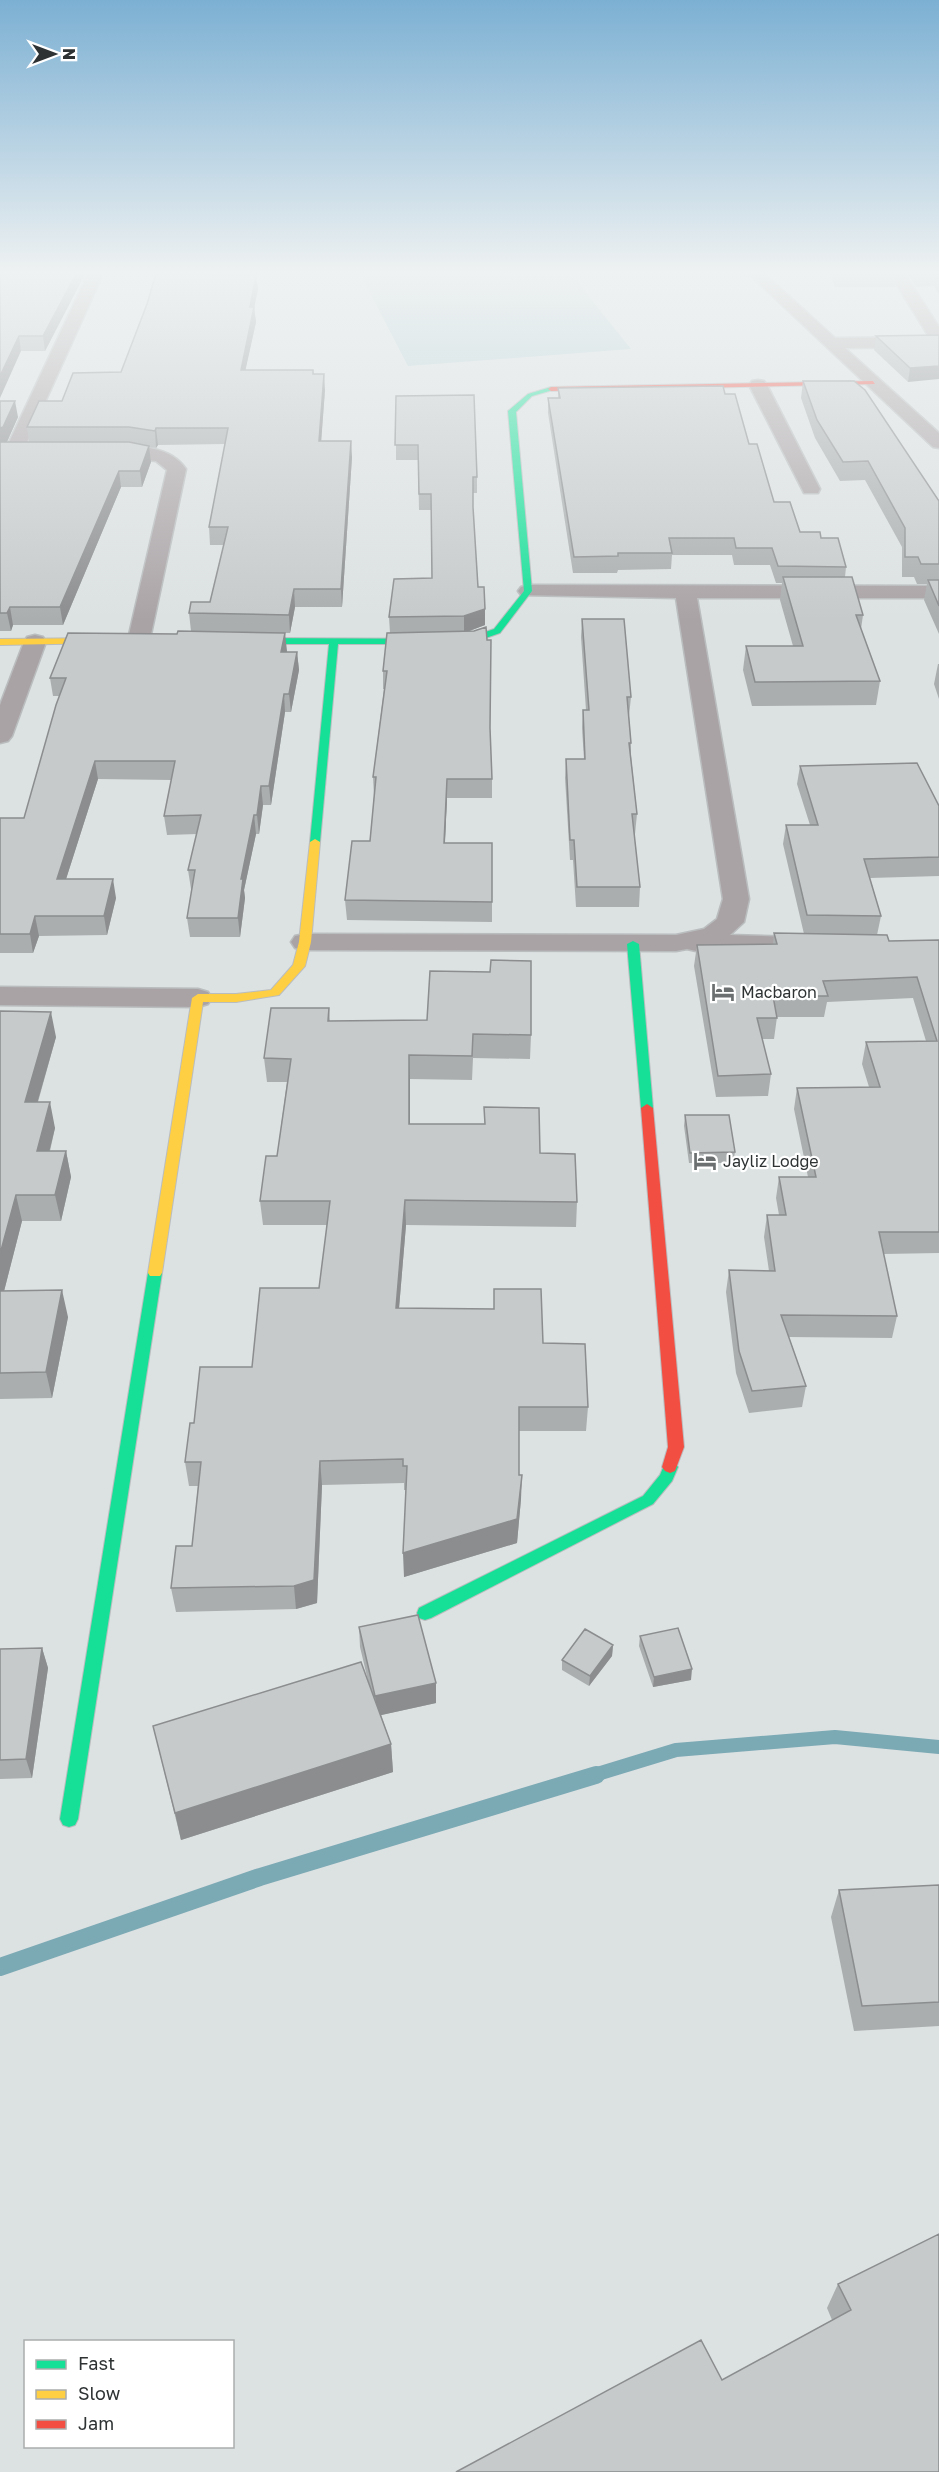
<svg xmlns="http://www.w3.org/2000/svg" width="939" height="2472" font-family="'Golos Text',sans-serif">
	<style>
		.green { fill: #b3d0d6 }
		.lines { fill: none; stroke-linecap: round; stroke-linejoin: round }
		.stream-far1 { stroke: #7ba9b4; stroke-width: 14 }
		.stream { stroke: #7ba9b4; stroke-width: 18 }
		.street-casing { stroke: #babdbe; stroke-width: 3 }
		.fast-casing { stroke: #babdbe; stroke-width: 2 }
		.slow-casing { stroke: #babdbe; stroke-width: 2 }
		.jam-casing { stroke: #babdbe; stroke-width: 2 }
		.street { fill: #aaa3a6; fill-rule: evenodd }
		.fast { fill: #16e098; fill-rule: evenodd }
		.slow { fill: #ffcf43; fill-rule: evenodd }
		.jam { fill: #f24e42; fill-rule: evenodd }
		.wall { fill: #aaaeaf }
		.shaded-wall { fill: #8b8d8e }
		.building { fill: #c6cacb; stroke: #8b8d8e; stroke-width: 1.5 }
		.labels { text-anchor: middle; stroke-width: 4.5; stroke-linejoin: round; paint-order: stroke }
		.poi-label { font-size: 16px; fill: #2e3233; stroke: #fff; text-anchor: start }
	</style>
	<rect width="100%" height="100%" fill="#dce1e2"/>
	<path class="green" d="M 360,274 L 571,274 L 631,349 L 408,366 Z"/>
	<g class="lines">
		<path class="stream-far1" d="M 591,1776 L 676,1750 L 835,1737 L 939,1747"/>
		<path class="stream" d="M 0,1967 L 260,1877 L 596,1775"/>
		<g class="street-casing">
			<path id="street" d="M 88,274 L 103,274 L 23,451 L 20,455 L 8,455 L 5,451 Z
				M 749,274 L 765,274 L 835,338 L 929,337 L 890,274 L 905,274 L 939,327 L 939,347 L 845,348 L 939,433 L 939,448 L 933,447 Z
				M 758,380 L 764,381 L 767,385 L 820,489 L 818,493 L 804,493 L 802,489 L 749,385 L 752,381 Z
				M 107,446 C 134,446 169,444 186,469 L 150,639 L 147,644 L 139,646 L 131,644 L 128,639 L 167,470 L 156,461 L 101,455 L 98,451 L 101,447 Z
				M 528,585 L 939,586 L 939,598 L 697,598 L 749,899 L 744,922 L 730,935 L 794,937 L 804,939 L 808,945 L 804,951 L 794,953 L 696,951 L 687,949 L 676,951 L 305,950 L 295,948 L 291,942 L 295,936 L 305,934 L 676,935 L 704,929 L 717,919 L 723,899 L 676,598 L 521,595 L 518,591 L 521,587 Z
				M 35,635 L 43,637 L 46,642 L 12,736 L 8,741 L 0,743 L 0,705 L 24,642 L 27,637 Z
				M 0,987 L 198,989 L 208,992 L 212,998 L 208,1004 L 198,1007 L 0,1005 Z"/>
		</g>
		<g class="fast-casing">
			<path id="fast" d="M 551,387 L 553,390 L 532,396 L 516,412 L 532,591 L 500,633 L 469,644 L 338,644 L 320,842 L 315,845 L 311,844 L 310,842 L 329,644 L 240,644 L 236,641 L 240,638 L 465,639 L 494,629 L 524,591 L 508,411 L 528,394 Z
				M 633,941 L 639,944 L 653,1108 L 647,1112 L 641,1108 L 627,944 Z
				M 155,1268 L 162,1273 L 78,1819 L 75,1825 L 69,1827 L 63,1825 L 60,1819 L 148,1273 Z
				M 670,1461 L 675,1463 L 678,1467 L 672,1481 L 653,1504 L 431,1618 L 425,1620 L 419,1618 L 417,1613 L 419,1608 L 643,1496 L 660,1475 L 665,1463 Z"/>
		</g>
		<g class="slow-casing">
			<path id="slow" d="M 111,638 L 112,640 L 108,643 L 0,645 L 0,639 Z
				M 315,839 L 320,842 L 311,942 L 305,966 L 279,995 L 236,1002 L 203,1002 L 162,1273 L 160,1276 L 150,1276 L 148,1273 L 192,998 L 198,994 L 236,994 L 271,990 L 293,965 L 299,942 L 310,842 Z"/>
		</g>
		<g class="jam-casing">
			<path id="jam" d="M 873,381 L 875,384 L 551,391 L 548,389 L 551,387 Z
				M 647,1104 L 653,1108 L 684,1447 L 675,1471 L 670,1473 L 665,1471 L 662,1467 L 668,1447 L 641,1108 Z"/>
		</g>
		<use href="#street" class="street"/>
		<use href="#fast" class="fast"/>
		<use href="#slow" class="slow"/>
		<use href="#jam" class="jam"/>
	</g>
	<path class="wall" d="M 0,274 L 85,274 L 45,351 L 21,351 Z
		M 830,274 L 897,274 L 895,287 L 835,287 Z
		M 908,274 L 939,274 L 939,294 L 934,286 L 916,287 Z
		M 256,275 L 258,289 L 254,307 L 256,322 L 245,370 L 313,370 L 314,374 L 325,390 L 321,441 L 352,457 L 342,607 L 295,607 L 290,633 L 191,631 L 189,613 L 210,602 L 224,545 L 210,545 L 209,527 L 225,444 L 158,445 L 156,448 L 149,447 L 151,462 L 142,487 L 121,487 L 63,625 L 13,625 L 11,631 L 0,631 L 0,401 L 18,417 L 7,442 L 29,442 L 27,427 L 62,401 L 121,372 Z
		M 939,335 L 908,382 L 874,350 L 876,336 Z
		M 803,381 L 939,501 L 939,634 L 924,600 L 927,584 L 917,584 L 914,577 L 902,577 L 902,547 L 865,480 L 840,481 L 815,438 L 801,398 Z
		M 558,388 L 725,394 L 749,444 L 774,502 L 800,532 L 821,538 L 846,567 L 845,577 L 863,615 L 861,629 L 880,681 L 876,705 L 752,706 L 743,670 L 746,646 L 793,646 L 780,600 L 782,583 L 776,583 L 770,565 L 734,565 L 732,555 L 672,555 L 671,569 L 618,570 L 617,573 L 573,573 L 548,413 L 548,398 L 558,398 Z
		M 396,396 L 477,477 L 477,493 L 473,493 L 473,509 L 478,587 L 485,625 L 467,632 L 490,730 L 492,779 L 492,798 L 447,798 L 445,843 L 492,843 L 492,922 L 347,920 L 345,900 L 370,841 L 374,796 L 373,777 L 384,689 L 383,689 L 383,671 L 390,633 L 389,617 L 432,578 L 431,510 L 419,510 L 418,460 L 396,460 Z
		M 582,619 L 631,697 L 629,716 L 631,743 L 631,756 L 637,814 L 635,834 L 634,834 L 640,887 L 639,907 L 576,907 L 573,860 L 570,860 L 565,778 L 566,759 L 584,759 L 582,728 L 583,710 L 586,710 L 581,637 Z
		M 286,652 L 297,652 L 299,670 L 291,712 L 285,712 L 271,805 L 263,805 L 259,834 L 256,834 L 244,890 L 245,898 L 240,937 L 190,937 L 187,918 L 192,889 L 191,889 L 188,870 L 197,834 L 167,835 L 164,816 L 171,780 L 98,779 L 66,879 L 116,898 L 107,935 L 39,936 L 33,953 L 0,953 L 0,818 L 24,818 L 60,696 L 53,696 L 50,678 Z
		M 938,664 L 939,664 L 939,699 L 934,684 Z
		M 800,766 L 939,806 L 939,876 L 870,878 L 881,916 L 877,935 L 889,941 L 939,940 L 939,1253 L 883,1254 L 897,1316 L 892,1338 L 789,1337 L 806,1386 L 802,1407 L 749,1413 L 736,1373 L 726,1292 L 729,1270 L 769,1271 L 764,1237 L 767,1215 L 779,1215 L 776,1198 L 779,1177 L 808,1177 L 794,1109 L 797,1088 L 869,1087 L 862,1064 L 866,1042 L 926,1041 L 913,998 L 827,1002 L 824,1017 L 777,1017 L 774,1039 L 762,1039 L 771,1074 L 768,1096 L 716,1097 L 694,966 L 697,945 L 773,944 L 774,933 L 804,934 L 783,844 L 786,825 L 810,825 L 797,784 Z
		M 329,1008 L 330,1021 L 531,1035 L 530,1059 L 473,1058 L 472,1080 L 410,1079 L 410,1124 L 540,1153 L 577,1202 L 576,1227 L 406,1225 L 399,1308 L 494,1309 L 494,1289 L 543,1343 L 588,1407 L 586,1431 L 519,1431 L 519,1475 L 521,1499 L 517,1543 L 404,1577 L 406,1490 L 404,1490 L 404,1483 L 322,1485 L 317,1603 L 296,1609 L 176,1612 L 171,1588 L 192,1546 L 198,1486 L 189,1486 L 185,1462 L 194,1423 L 252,1367 L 319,1288 L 327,1225 L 263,1225 L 260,1201 L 277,1156 L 287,1082 L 267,1082 L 264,1058 Z
		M 0,1011 L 56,1037 L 38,1102 L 55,1128 L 50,1151 L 66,1151 L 71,1177 L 61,1221 L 22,1221 L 4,1291 L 68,1317 L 52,1398 L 0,1399 Z
		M 685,1115 L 735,1152 L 733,1163 L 689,1163 L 684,1126 Z
		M 359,1627 L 436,1703 L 381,1715 L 391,1744 L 393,1772 L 181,1840 L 153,1726 L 369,1685 L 360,1647 Z
		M 640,1636 L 691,1680 L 653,1687 L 639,1646 Z
		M 613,1645 L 612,1656 L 589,1686 L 562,1670 L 562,1660 Z
		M 42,1648 L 48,1668 L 32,1778 L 0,1779 L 0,1649 Z
		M 939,1885 L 939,2026 L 854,2031 L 831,1917 L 839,1890 Z
		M 838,2284 L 939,2472 L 722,2380 L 832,2320 L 827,2308 Z"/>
	<path class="shaded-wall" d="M 76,274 L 85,274 L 45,351 L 43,336 Z
		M 256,275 L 258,289 L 252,318 L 254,307 L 256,322 L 242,386 L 241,370 L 250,307 Z
		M 19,336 L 21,351 L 0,398 L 0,376 Z
		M 939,366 L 939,379 L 908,382 L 910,368 Z
		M 324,374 L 325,390 L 320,457 L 319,441 Z
		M 15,401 L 18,417 L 6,444 L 0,444 L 0,428 Z
		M 156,428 L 158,445 L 156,448 L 155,431 Z
		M 351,441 L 352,457 L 342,607 L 341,589 Z
		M 149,446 L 151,462 L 142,487 L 140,471 Z
		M 119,471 L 121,487 L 63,625 L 60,607 Z
		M 294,589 L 295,607 L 290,633 L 289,615 Z
		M 10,607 L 13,625 L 11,631 L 7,613 Z
		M 485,609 L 485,625 L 464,633 L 464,616 Z
		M 285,633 L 287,651 L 283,669 L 281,652 Z
		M 297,652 L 299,670 L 291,712 L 289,694 Z
		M 284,694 L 285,712 L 271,805 L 269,786 Z
		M 95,761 L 98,779 L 60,898 L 57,879 Z
		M 447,779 L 447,798 L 444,862 L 444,843 Z
		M 261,786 L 263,805 L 259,834 L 257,815 Z
		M 254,815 L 256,834 L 244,890 L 245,898 L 240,937 L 238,918 L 241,879 Z
		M 113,879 L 116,898 L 107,935 L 104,916 Z
		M 35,916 L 39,936 L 33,953 L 30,934 Z
		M 51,1012 L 56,1037 L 30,1128 L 25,1102 Z
		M 409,1055 L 410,1079 L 410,1148 L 409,1124 Z
		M 50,1102 L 55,1128 L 43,1177 L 37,1151 Z
		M 66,1151 L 71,1177 L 61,1221 L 55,1195 Z
		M 16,1195 L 22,1221 L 0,1307 L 0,1254 Z
		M 405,1200 L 406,1225 L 397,1332 L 396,1308 Z
		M 62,1290 L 68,1317 L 52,1398 L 46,1372 Z
		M 320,1461 L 322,1485 L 317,1603 L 296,1609 L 294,1586 Z
		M 522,1475 L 521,1499 L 517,1543 L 404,1577 L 403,1553 Z
		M 613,1645 L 612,1656 L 589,1686 L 590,1676 Z
		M 42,1648 L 48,1668 L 32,1778 L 26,1759 Z
		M 692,1669 L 691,1680 L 653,1687 L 654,1677 Z
		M 436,1683 L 436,1703 L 377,1716 L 375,1696 Z
		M 391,1744 L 393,1772 L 181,1840 L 175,1813 Z"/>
	<path class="building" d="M 0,274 L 76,274 L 43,336 L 19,336 L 0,376 Z
		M 156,274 L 256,275 L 250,307 L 254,307 L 241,370 L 313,370 L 313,374 L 324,374 L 319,441 L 351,441 L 341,589 L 294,589 L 289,615 L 189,613 L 191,602 L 210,602 L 228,527 L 209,527 L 228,428 L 156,428 L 155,431 L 129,427 L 27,427 L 39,401 L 62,401 L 73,373 L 121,372 L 147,304 Z
		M 939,335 L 939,366 L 910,368 L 876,336 Z
		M 803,381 L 854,381 L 865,390 L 939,501 L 939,564 L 921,564 L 918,557 L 905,557 L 905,528 L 868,461 L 843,462 L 817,420 Z
		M 723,386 L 725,394 L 735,394 L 749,444 L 757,444 L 774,502 L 790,502 L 800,532 L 820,532 L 821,538 L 838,538 L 846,567 L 778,566 L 772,548 L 736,548 L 734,538 L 669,538 L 672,553 L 618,553 L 618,556 L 574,557 L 548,398 L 560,398 L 558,388 Z
		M 474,395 L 477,477 L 473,477 L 473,507 L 478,587 L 484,587 L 485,609 L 464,616 L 389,617 L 394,579 L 432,578 L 431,494 L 419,494 L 418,445 L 395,445 L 396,396 Z
		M 0,401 L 15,401 L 3,427 L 0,428 Z
		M 0,442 L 129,442 L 149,446 L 140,471 L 119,471 L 60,607 L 10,607 L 7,613 L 0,613 Z
		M 783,577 L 852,577 L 863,615 L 856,615 L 880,681 L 755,682 L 746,646 L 803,646 Z
		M 928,580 L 939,580 L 939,606 Z
		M 582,619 L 624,619 L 631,697 L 627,697 L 631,743 L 629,743 L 637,814 L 632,814 L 640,887 L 577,887 L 574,840 L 570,840 L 566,759 L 585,759 L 583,710 L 589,710 Z
		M 486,627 L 487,640 L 491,640 L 490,728 L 492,779 L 447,779 L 444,843 L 492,843 L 492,902 L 345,900 L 352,841 L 370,841 L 376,777 L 373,777 L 387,671 L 383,671 L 387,633 L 474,631 Z
		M 178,631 L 285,633 L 281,652 L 297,652 L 289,694 L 284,694 L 269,786 L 261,786 L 257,815 L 254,815 L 241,879 L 243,879 L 238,918 L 187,918 L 195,870 L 188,870 L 201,815 L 164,816 L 175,761 L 95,761 L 57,879 L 113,879 L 104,916 L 35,916 L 30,934 L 0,934 L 0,818 L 24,818 L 56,705 L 66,678 L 50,678 L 68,633 L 177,634 Z
		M 917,763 L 939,806 L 939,857 L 864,859 L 881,916 L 807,915 L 786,825 L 818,825 L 800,766 Z
		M 774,933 L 887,935 L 889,941 L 939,940 L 939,1232 L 879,1232 L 897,1316 L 781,1315 L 806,1386 L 752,1391 L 739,1351 L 729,1270 L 775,1271 L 767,1215 L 786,1215 L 779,1177 L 816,1177 L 797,1088 L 880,1087 L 866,1042 L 937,1041 L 917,977 L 823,981 L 828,996 L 773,996 L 777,1018 L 757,1018 L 771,1074 L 718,1076 L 697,945 L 777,944 Z
		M 491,960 L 531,961 L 531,1035 L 473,1034 L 472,1056 L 409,1055 L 409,1124 L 485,1124 L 484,1107 L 539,1108 L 540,1153 L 575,1154 L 577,1202 L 405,1200 L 396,1308 L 494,1309 L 494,1289 L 541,1289 L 543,1343 L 585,1344 L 588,1407 L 519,1407 L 519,1475 L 522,1475 L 517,1519 L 403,1553 L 407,1466 L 403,1466 L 403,1459 L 320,1461 L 314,1580 L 294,1586 L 171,1588 L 176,1546 L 192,1546 L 201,1462 L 185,1462 L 190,1423 L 194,1423 L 200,1367 L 252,1367 L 260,1288 L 319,1288 L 330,1201 L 260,1201 L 266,1156 L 277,1156 L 291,1059 L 264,1058 L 271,1008 L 329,1008 L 328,1021 L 427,1020 L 430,971 L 490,972 Z
		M 0,1011 L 51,1012 L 25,1102 L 50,1102 L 37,1151 L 66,1151 L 55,1195 L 16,1195 L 0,1254 Z
		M 685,1115 L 729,1115 L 735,1152 L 690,1153 Z
		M 62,1290 L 46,1372 L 0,1373 L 0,1291 Z
		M 418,1615 L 436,1683 L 375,1696 L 359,1627 Z
		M 678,1628 L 692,1669 L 654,1677 L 640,1636 Z
		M 585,1629 L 613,1645 L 590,1676 L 562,1660 Z
		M 42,1648 L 26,1759 L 0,1760 L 0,1649 Z
		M 361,1662 L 391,1744 L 175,1813 L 153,1726 Z
		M 939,1885 L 939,2002 L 862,2006 L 839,1890 Z
		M 939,2234 L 939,2472 L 456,2472 L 701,2340 L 722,2380 L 851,2310 L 838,2284 Z"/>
	<linearGradient id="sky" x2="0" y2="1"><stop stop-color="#7cb0d3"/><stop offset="0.44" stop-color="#eff2f2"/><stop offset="1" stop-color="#eff2f2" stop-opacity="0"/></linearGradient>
	<rect width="939" height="620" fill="url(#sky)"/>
	<defs>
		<g id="hotel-bare" transform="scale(1.8)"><path d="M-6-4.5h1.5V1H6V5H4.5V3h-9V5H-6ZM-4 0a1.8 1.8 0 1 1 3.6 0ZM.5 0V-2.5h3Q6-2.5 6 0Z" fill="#6b6f70" stroke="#fff" stroke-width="2.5" paint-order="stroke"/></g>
	</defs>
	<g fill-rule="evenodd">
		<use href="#hotel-bare" x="723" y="992"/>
		<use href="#hotel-bare" x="705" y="1161"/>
	</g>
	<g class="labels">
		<g class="poi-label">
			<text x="741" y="998">Macbaron</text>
			<text x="723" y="1167">Jayliz Lodge</text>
		</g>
	</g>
	<rect x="24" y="2340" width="210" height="108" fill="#ffffff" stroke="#abadad" stroke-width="1.5"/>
	<rect x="36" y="2360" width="30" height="9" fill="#16e098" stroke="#abadad" stroke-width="1.5"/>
	<text x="78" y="2370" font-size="18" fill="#2e3233">Fast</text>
	<rect x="36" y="2390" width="30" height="9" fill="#ffcf43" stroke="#abadad" stroke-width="1.5"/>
	<text x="78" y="2400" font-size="18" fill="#2e3233">Slow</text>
	<rect x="36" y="2420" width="30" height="9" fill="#f24e42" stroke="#abadad" stroke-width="1.5"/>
	<text x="78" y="2430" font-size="18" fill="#2e3233">Jam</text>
	<g transform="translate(54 54) rotate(90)" stroke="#ffffff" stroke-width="4.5" paint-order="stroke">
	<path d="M0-4.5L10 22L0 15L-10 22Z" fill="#2e3233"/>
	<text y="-9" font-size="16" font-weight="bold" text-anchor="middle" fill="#2e3233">N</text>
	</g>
</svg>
